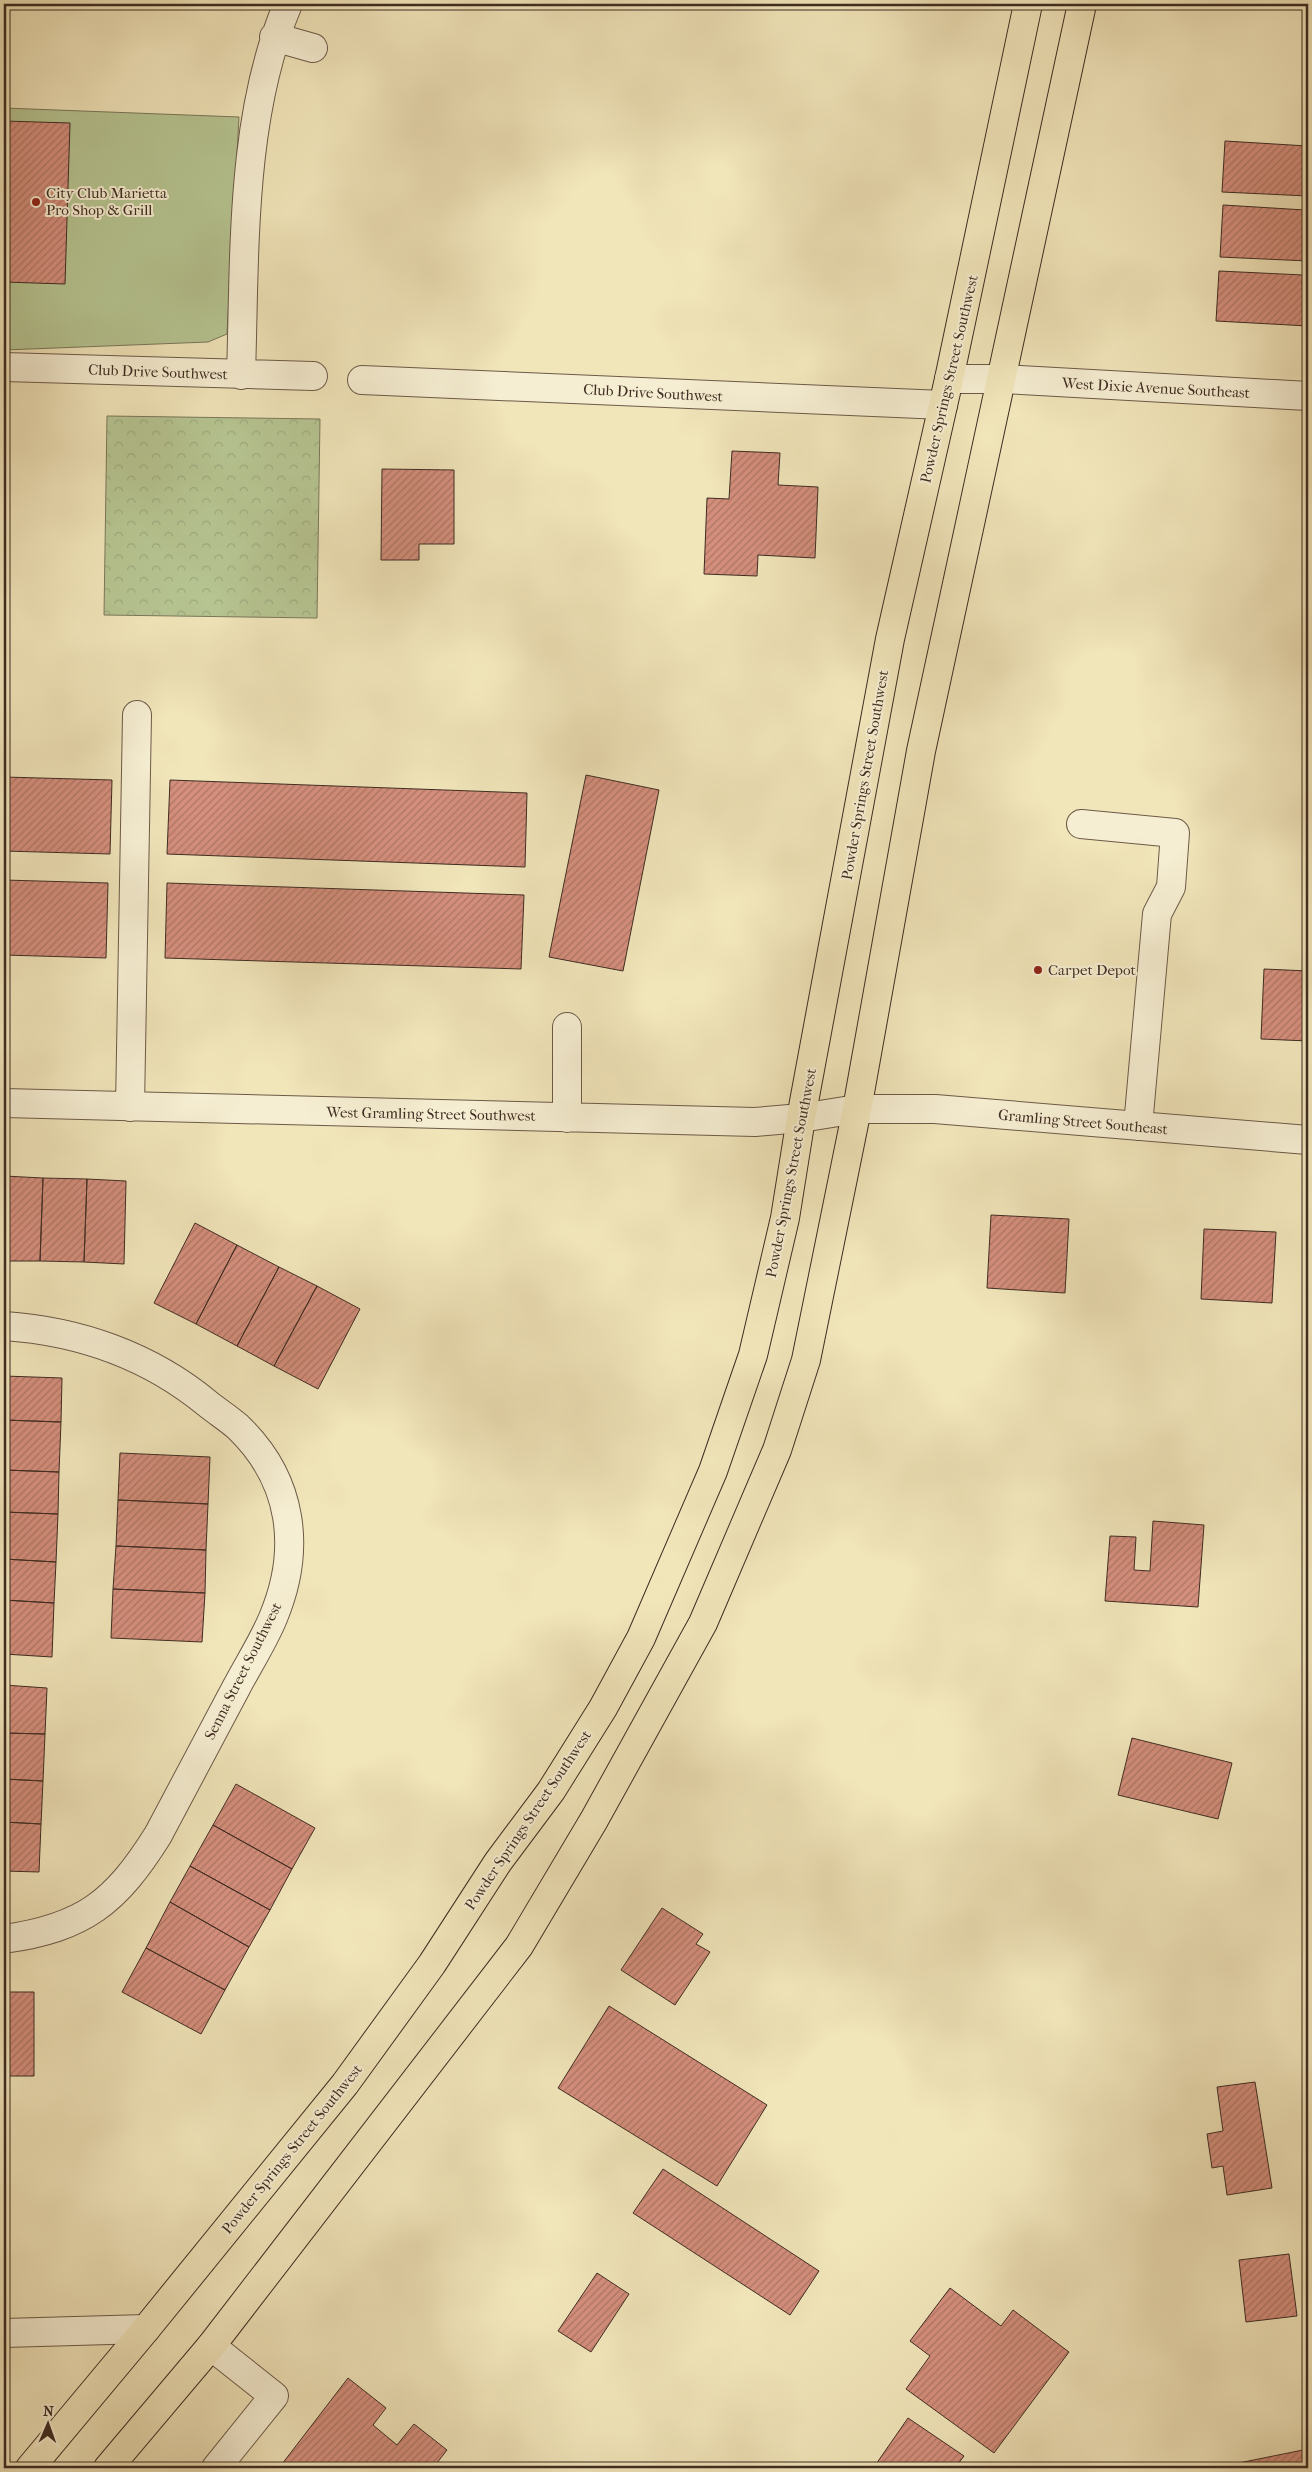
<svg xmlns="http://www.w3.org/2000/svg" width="1312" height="2472" font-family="'IM FELL French Canon',serif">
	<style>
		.green { fill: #b6c592; stroke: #7a785a }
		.park { fill: url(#park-crowns); stroke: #7a785a }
		.building { fill: url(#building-hatch); stroke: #3f2c22 }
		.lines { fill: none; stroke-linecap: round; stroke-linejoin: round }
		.minor-casing { stroke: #6c5a48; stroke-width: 30 }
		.major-casing { stroke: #3f2c22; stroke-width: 30 }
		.minor { stroke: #f6eed2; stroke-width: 28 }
		.major { stroke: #f1e5ba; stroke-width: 28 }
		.poi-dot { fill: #8f2418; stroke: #f6eed2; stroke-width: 2 }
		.labels { text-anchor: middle; stroke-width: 4; stroke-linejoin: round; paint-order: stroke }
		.poi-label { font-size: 15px; fill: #3f2c22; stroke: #f6eed2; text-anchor: start }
		.street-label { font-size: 15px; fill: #3f2c22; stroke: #f6eed2 }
	</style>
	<defs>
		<pattern id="park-crowns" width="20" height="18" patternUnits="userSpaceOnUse" patternTransform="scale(1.25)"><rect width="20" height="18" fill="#b6c592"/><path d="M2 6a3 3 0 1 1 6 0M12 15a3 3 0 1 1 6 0" fill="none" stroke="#9ea97e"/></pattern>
		<pattern id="building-hatch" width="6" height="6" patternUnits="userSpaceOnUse" patternTransform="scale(1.25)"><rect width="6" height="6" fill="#d58f7d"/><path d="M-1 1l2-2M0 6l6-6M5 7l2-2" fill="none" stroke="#ae7566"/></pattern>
	</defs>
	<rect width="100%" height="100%" fill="#f1e5ba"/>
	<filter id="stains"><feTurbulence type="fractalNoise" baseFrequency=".004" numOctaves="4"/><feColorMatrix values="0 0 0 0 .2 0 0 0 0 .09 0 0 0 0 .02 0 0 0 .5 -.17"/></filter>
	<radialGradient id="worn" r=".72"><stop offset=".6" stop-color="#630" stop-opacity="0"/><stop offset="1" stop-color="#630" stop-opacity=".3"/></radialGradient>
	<path class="green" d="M 4,108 L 239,117 L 227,334 L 208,342 L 4,350 Z"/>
	<path class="park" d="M 107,416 L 320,419 L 317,618 L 104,615 Z"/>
	<path class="building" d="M 4,121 L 70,123 L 65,284 L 4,282 Z
		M 1225,141 L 1307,146 L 1308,196 L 1222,192 Z
		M 1223,205 L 1305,210 L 1305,221 L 1308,221 L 1308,261 L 1220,257 Z
		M 1219,271 L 1303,275 L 1302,285 L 1308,285 L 1308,326 L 1216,321 Z
		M 732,451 L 780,453 L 778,485 L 818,487 L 815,558 L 758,555 L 757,576 L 704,574 L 707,498 L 729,499 Z
		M 382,469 L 454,470 L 454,544 L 419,544 L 419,560 L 381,560 Z
		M 586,775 L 659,790 L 623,971 L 549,957 Z
		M 4,777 L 112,780 L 110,854 L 4,851 Z
		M 170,780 L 527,793 L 525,867 L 167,854 Z
		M 4,880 L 108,883 L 106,958 L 4,955 Z
		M 167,883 L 524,895 L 521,969 L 165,958 Z
		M 1264,969 L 1308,971 L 1308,1041 L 1261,1039 Z
		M 4,1176 L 43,1178 L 40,1261 L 4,1261 Z
		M 43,1178 L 87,1179 L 84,1262 L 40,1261 Z
		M 87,1179 L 126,1181 L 124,1264 L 84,1262 Z
		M 991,1215 L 1069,1219 L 1065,1293 L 987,1288 Z
		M 195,1223 L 237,1245 L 196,1324 L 154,1303 Z
		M 1204,1229 L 1276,1232 L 1272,1303 L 1201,1299 Z
		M 237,1245 L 279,1267 L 237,1346 L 196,1324 Z
		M 279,1267 L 317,1286 L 274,1366 L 237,1346 Z
		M 317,1286 L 360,1309 L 318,1389 L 274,1366 Z
		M 4,1376 L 62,1378 L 61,1422 L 4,1420 Z
		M 4,1420 L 61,1422 L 59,1472 L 4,1470 Z
		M 120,1453 L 210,1457 L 208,1504 L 118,1500 Z
		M 4,1470 L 59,1472 L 58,1514 L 4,1512 Z
		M 118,1500 L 208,1504 L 206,1550 L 116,1546 Z
		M 4,1512 L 58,1514 L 56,1562 L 4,1559 Z
		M 1153,1521 L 1204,1525 L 1198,1607 L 1105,1601 L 1110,1536 L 1136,1537 L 1134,1570 L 1150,1571 Z
		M 116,1546 L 206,1550 L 205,1593 L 113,1589 Z
		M 4,1559 L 56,1562 L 54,1603 L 4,1600 Z
		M 113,1589 L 205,1593 L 202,1642 L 111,1638 Z
		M 4,1600 L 54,1603 L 52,1657 L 4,1654 Z
		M 4,1685 L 47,1688 L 45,1734 L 4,1733 Z
		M 4,1733 L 45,1734 L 43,1781 L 4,1779 Z
		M 1132,1738 L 1232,1763 L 1218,1819 L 1118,1795 Z
		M 4,1779 L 43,1781 L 41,1824 L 4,1822 Z
		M 236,1784 L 315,1828 L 292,1869 L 213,1825 Z
		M 4,1822 L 41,1824 L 39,1872 L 4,1871 Z
		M 213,1825 L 292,1869 L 270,1910 L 190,1866 Z
		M 190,1866 L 270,1910 L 249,1947 L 170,1902 Z
		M 170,1902 L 249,1947 L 225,1990 L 146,1948 Z
		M 662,1908 L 703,1934 L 696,1944 L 710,1952 L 675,2005 L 621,1970 Z
		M 146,1948 L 225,1990 L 201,2034 L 122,1992 Z
		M 4,1992 L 34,1992 L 34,2076 L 4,2076 Z
		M 609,2006 L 767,2105 L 717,2186 L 558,2088 Z
		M 1255,2082 L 1272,2188 L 1227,2195 L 1223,2166 L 1212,2168 L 1207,2134 L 1223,2131 L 1217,2087 Z
		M 663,2169 L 819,2271 L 790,2315 L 633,2213 Z
		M 1289,2254 L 1297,2316 L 1246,2322 L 1239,2260 Z
		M 597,2273 L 629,2294 L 591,2352 L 558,2331 Z
		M 950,2288 L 1001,2326 L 1013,2310 L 1069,2352 L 994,2453 L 906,2389 L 930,2356 L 910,2341 Z
		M 348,2378 L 386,2408 L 373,2425 L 397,2445 L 414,2424 L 447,2450 L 433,2468 L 279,2468 Z
		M 908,2418 L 964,2456 L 955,2468 L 874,2467 Z
		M 1308,2449 L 1308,2468 L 1214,2468 Z"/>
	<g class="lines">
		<g class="minor-casing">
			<path id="minor" d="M 274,37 L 313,48
				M 4,367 L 313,376
				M 241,375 C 245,253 240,117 288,4
				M 949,379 L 1003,379 L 1308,396
				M 362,380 L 943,405
				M 1081,824 L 1175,833 L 1171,887 L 1157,914 L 1138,1126
				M 567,1027 L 567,1118
				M 4,1103 L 755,1122 L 801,1118 L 857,1109 L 935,1109 L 1308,1140
				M 130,1107 L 137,715
				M 4,1326 C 79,1331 150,1356 208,1404 C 218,1412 229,1419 238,1427 C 293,1480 302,1549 273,1618 C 263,1642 248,1665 236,1688 C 210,1737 184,1786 158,1835 C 116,1902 84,1928 4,1939
				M 4,2333 L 146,2329
				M 211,2346 L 274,2396 L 216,2468"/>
		</g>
		<g class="major-casing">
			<path id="major" d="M 30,2468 L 146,2329 L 345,2084 L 432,1964 L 498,1862 L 551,1791 L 603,1708 L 641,1638 L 713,1471 L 753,1355 L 785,1218 L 801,1118 L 890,639 L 949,379 L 1028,4
				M 108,2468 L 211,2346 L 519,1946 L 594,1820 L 703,1623 L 777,1450 L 806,1360 L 857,1109 L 921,751 L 1082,4"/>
		</g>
		<use href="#minor" class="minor"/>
		<use href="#major" class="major"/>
	</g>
	<g class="poi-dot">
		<circle cx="36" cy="202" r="5"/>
		<circle cx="1038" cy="970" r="5"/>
	</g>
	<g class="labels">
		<g class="poi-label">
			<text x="46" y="198">City Club Marietta<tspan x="46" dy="17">Pro Shop &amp; Grill</tspan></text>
			<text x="1048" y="975">Carpet Depot</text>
		</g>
		<g class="street-label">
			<text transform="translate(158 372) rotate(2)" y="5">Club Drive Southwest</text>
			<text transform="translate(949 379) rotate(-77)" y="5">Powder Springs Street Southwest</text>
			<text transform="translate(1156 388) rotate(3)" y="5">West Dixie Avenue Southeast</text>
			<text transform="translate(653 393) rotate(3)" y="5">Club Drive Southwest</text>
			<text transform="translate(865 775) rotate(-80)" y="5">Powder Springs Street Southwest</text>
			<text transform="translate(431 1114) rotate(1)" y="5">West Gramling Street Southwest</text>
			<text transform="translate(1083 1122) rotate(5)" y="5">Gramling Street Southeast</text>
			<text transform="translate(791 1173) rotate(-79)" y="5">Powder Springs Street Southwest</text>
			<text transform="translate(243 1671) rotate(-63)" y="5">Senna Street Southwest</text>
			<text transform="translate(528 1820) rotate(-56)" y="5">Powder Springs Street Southwest</text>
			<text transform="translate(292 2149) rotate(-51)" y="5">Powder Springs Street Southwest</text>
		</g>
	</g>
	<rect width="1312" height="2472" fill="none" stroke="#f1e5ba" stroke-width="20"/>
	<rect x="5" y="5" width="1302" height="2462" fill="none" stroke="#3f2c22" stroke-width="2.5"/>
	<rect x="10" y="10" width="1292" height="2452" fill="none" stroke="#3f2c22"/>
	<g transform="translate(48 2424) rotate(2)" stroke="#f6eed2" stroke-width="4" paint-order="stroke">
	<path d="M0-4L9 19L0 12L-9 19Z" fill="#3f2c22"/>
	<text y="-8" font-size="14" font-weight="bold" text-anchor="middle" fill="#3f2c22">N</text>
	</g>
	<rect width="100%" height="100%" filter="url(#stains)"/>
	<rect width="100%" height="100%" fill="url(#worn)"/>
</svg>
